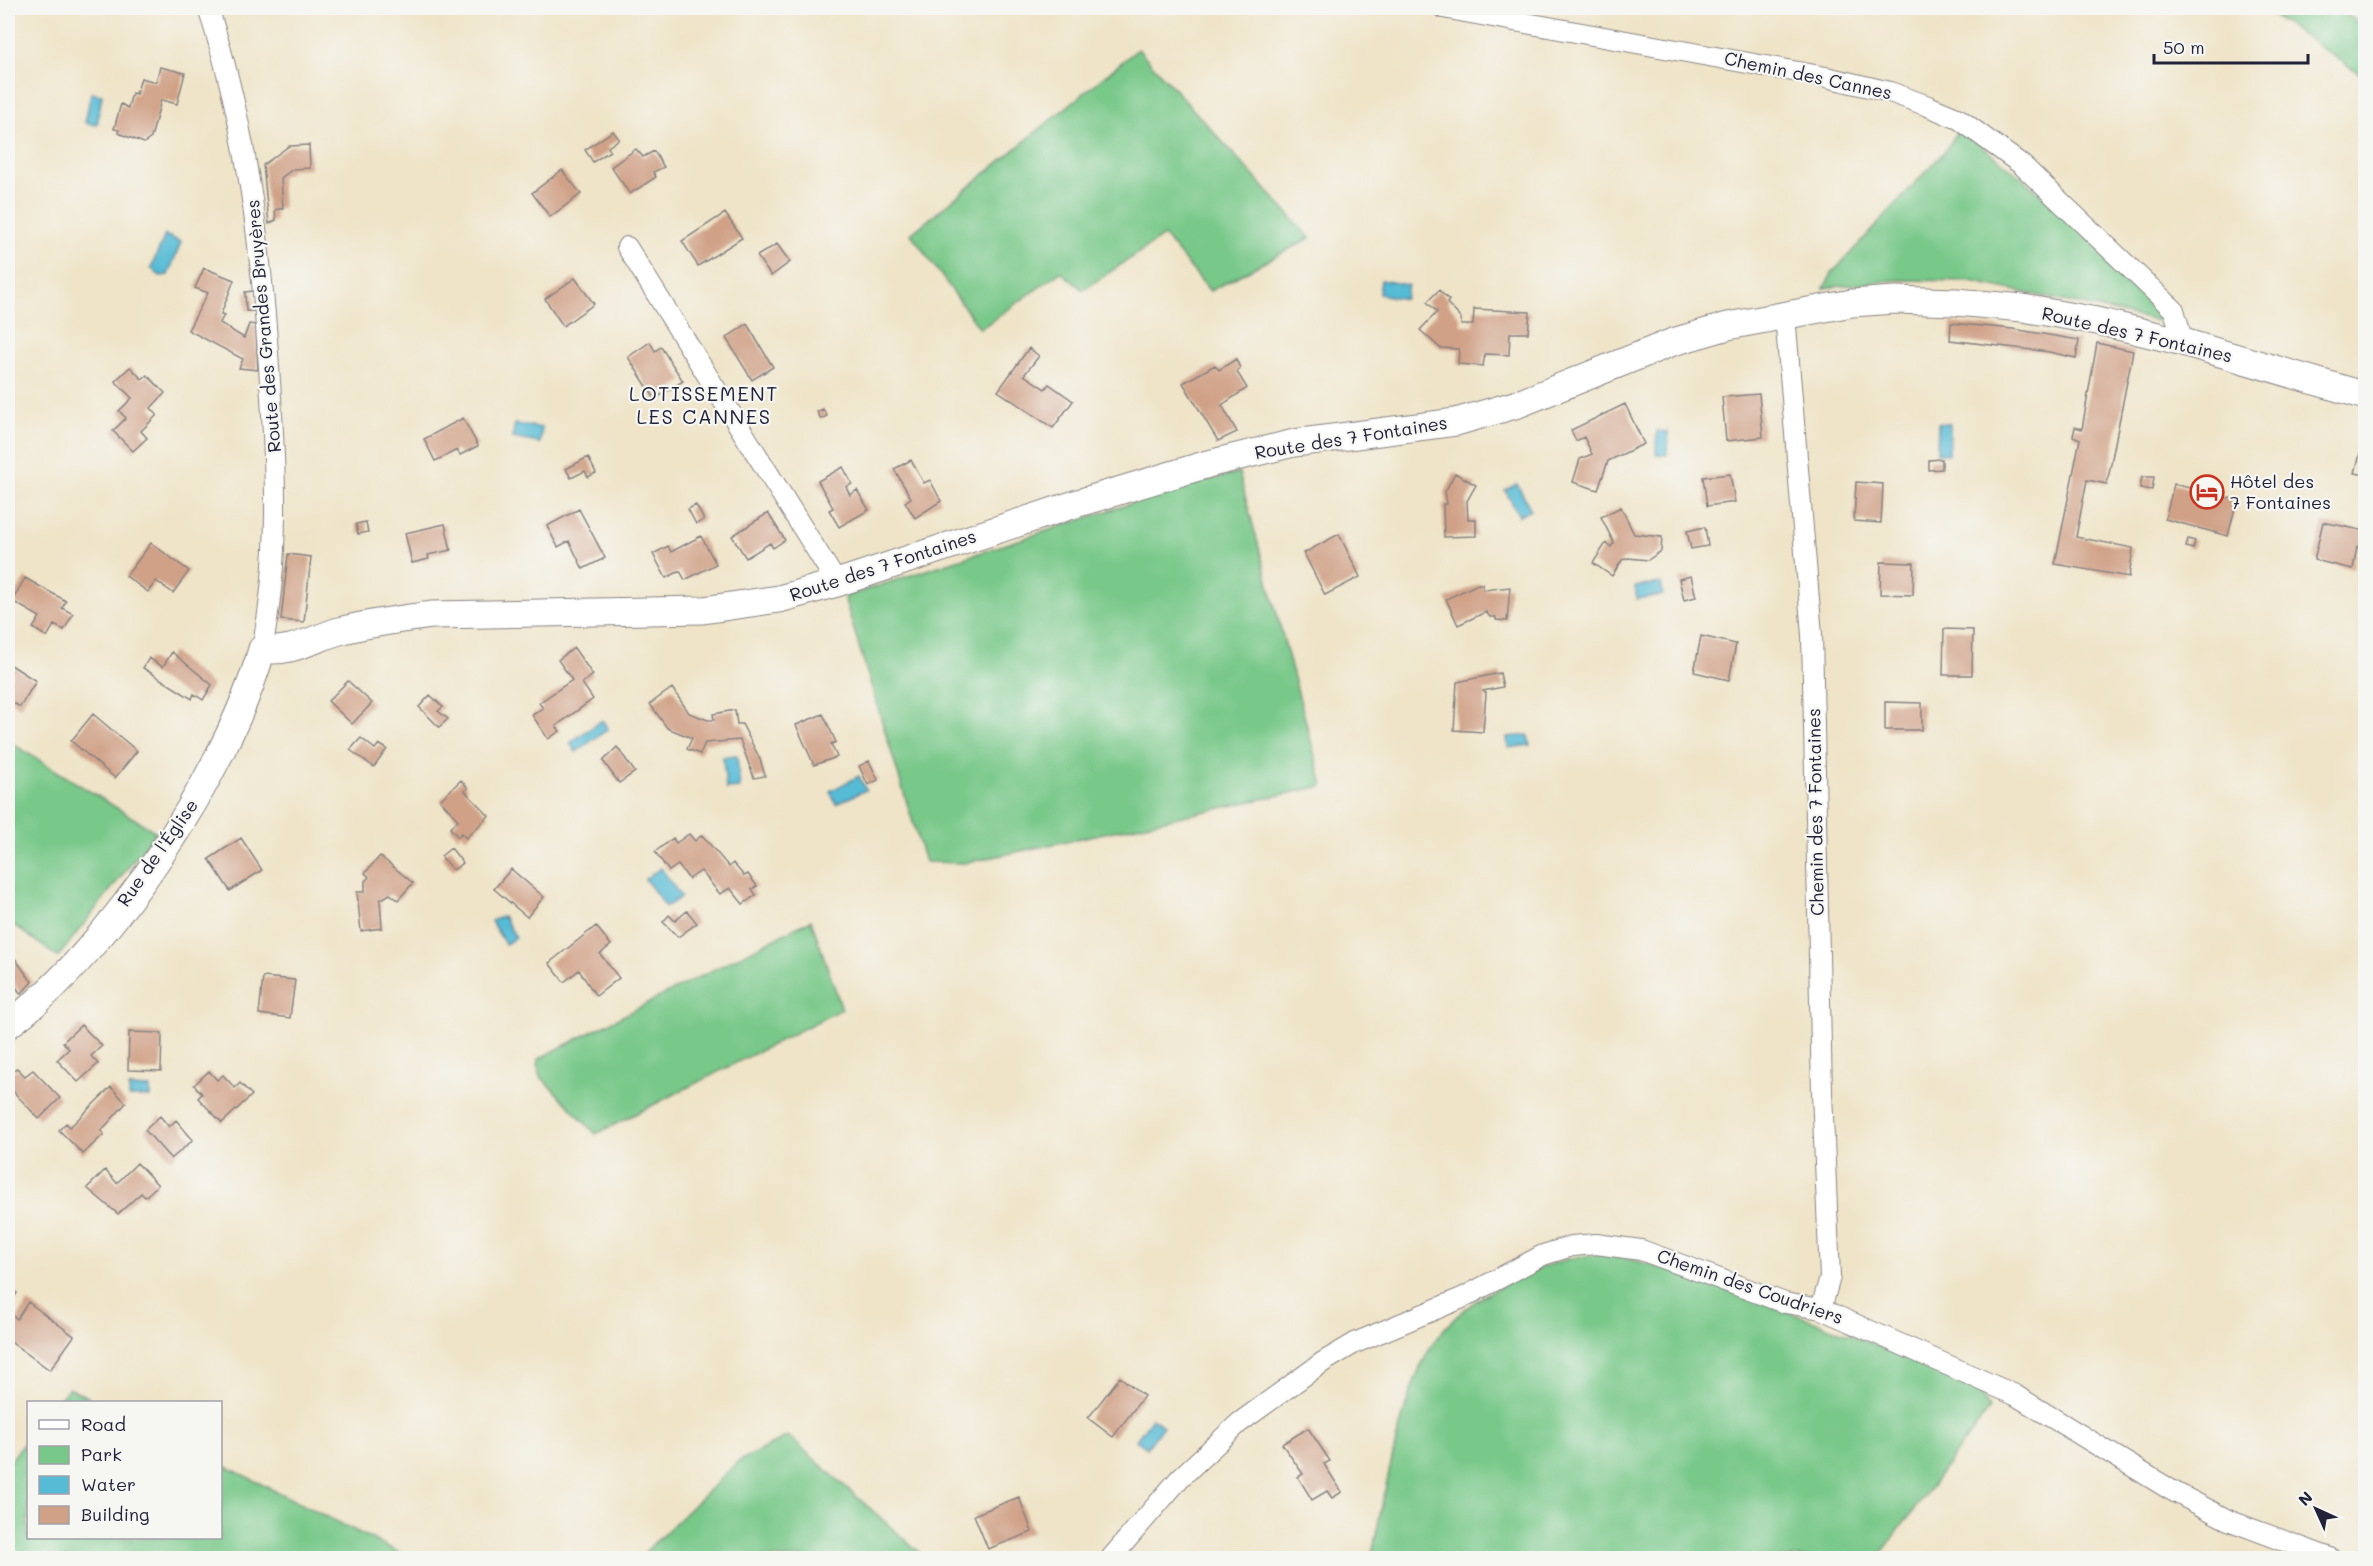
<svg xmlns="http://www.w3.org/2000/svg" width="2373" height="1566" font-family="Mali,sans-serif">
	<style>
		.green { fill: #78c889; stroke: #4d7562; stroke-width: 1.5 }
		.water { fill: #56bbd5; stroke: #3c6e88; stroke-width: 1.5 }
		.building { fill: #d0a187 }
		.lines { fill: none; stroke-linecap: round; stroke-linejoin: round }
		.street-casing { stroke: #888382; stroke-width: 22 }
		.secondary-casing { stroke: #888382; stroke-width: 29 }
		.street { stroke: #fff; stroke-width: 20 }
		.secondary { stroke: #fff; stroke-width: 27 }
		.labels { text-anchor: middle; stroke-width: 4.5; stroke-linejoin: round; paint-order: stroke }
		.street-label { font-size: 18px; fill: #22223b; stroke: #f6f6f2 }
		.poi-label { font-size: 18px; fill: #22223b; stroke: #f6f6f2; text-anchor: start }
		.neighbourhood-label { font-size: 20px; letter-spacing: 1.5px; fill: #22223b; stroke: #f6f6f2 }
	</style>
	<rect width="100%" height="100%" fill="#f6f6f2"/>
	<filter id="ink" filterUnits="userSpaceOnUse"><feTurbulence type="fractalNoise" baseFrequency=".0167" numOctaves="2"/><feDisplacementMap in="SourceGraphic" scale="12" xChannelSelector="R" yChannelSelector="G"/><feConvolveMatrix kernelMatrix="1 2 1 2 8 2 1 2 1" color-interpolation-filters="sRGB"/></filter>
	<filter id="wash" filterUnits="userSpaceOnUse"><feTurbulence type="fractalNoise" baseFrequency=".008" numOctaves="4" result="noise"/><feDisplacementMap in="SourceGraphic" scale="24" xChannelSelector="R" yChannelSelector="G"/><feGaussianBlur stdDeviation="1.35" result="paint"/><feColorMatrix in="noise" values="0 0 0 0 0 0 0 0 0 0 0 0 0 0 0 0 0 1.4 0 .05"/><feComposite in="paint" operator="in"/></filter>
	<g filter="url(#wash)">
		<rect width="100%" height="100%" fill="#efe4c8"/>
		<path class="green" d="M 2262,8 L 2336,8 L 2365,27 L 2365,77 Z
			M 1138,49 L 1310,238 L 1210,291 L 1164,236 L 1083,290 L 1061,272 L 980,329 L 911,234 Z
			M 1959,129 C 2034,182 2099,248 2162,313 L 2157,321 L 1970,281 L 1898,280 L 1824,288 L 1833,272 L 1946,150 Z
			M 1239,473 L 1323,786 L 965,863 L 925,862 L 844,597 L 1184,486 Z
			M 8,741 L 156,832 L 58,957 L 8,921 Z
			M 811,920 L 842,1009 L 596,1134 L 539,1075 L 538,1059 Z
			M 1607,1254 C 1645,1261 1680,1275 1717,1287 C 1810,1317 1893,1350 1982,1392 L 1989,1409 L 1878,1558 L 1371,1558 C 1385,1498 1401,1381 1440,1334 C 1461,1308 1486,1292 1516,1279 C 1547,1264 1573,1255 1607,1254 Z
			M 69,1388 L 98,1402 L 57,1402 Z
			M 788,1436 L 926,1558 L 639,1558 L 738,1462 Z
			M 28,1438 L 28,1538 L 220,1538 L 221,1464 L 410,1558 L 8,1558 L 8,1464 Z"/>
		<path class="water" d="M 91,93 L 102,95 L 97,125 L 85,123 Z
			M 165,235 L 181,242 L 168,275 L 160,276 L 151,268 Z
			M 1381,280 L 1408,285 L 1405,299 L 1379,294 Z
			M 1938,423 L 1950,424 L 1949,454 L 1937,453 Z
			M 515,424 L 542,428 L 540,443 L 512,438 Z
			M 1657,431 L 1668,432 L 1667,455 L 1656,454 Z
			M 1517,484 L 1531,510 L 1519,516 L 1505,490 Z
			M 1661,583 L 1663,595 L 1637,599 L 1635,587 Z
			M 602,720 L 608,729 L 576,752 L 570,743 Z
			M 1528,735 L 1530,745 L 1508,748 L 1507,737 Z
			M 737,756 L 740,788 L 726,789 L 723,757 Z
			M 859,776 L 866,790 L 836,804 L 830,791 Z
			M 661,868 L 681,897 L 666,907 L 645,879 Z
			M 503,916 L 516,938 L 505,944 L 491,921 Z
			M 129,1087 L 150,1088 L 150,1097 L 129,1097 Z
			M 1152,1418 L 1163,1426 L 1147,1448 L 1136,1440 Z"/>
		<g id="blocks">
			<path class="building" d="M 160,67 L 185,73 L 177,104 L 161,100 L 151,138 L 144,143 L 118,133 L 119,130 L 114,129 L 121,104 L 128,108 L 132,93 L 136,94 L 141,78 L 156,82 Z
				M 613,131 L 619,139 L 608,147 L 610,151 L 593,162 L 585,150 Z
				M 309,145 L 310,168 L 293,169 L 281,178 L 283,208 L 275,210 L 276,220 L 269,224 L 263,165 L 289,146 Z
				M 636,149 L 643,157 L 654,151 L 664,167 L 653,172 L 656,177 L 630,194 L 611,167 Z
				M 562,170 L 581,194 L 550,217 L 532,193 Z
				M 725,213 L 742,238 L 698,266 L 682,241 Z
				M 777,244 L 790,262 L 771,276 L 757,256 Z
				M 204,268 L 234,280 L 221,314 L 224,315 L 220,323 L 244,338 L 249,324 L 256,325 L 258,370 L 239,368 L 243,359 L 188,330 L 208,293 L 195,288 Z
				M 575,278 L 594,304 L 563,326 L 545,299 Z
				M 1439,290 L 1449,300 L 1447,303 L 1461,318 L 1461,325 L 1473,325 L 1474,309 L 1530,312 L 1528,333 L 1510,333 L 1509,355 L 1485,354 L 1483,366 L 1458,364 L 1459,349 L 1440,348 L 1420,330 L 1437,312 L 1427,302 Z
				M 253,291 L 255,311 L 246,311 L 245,292 Z
				M 1951,323 L 2013,329 L 2079,340 L 2076,358 L 2049,352 L 1950,340 Z
				M 747,324 L 773,367 L 752,380 L 726,338 Z
				M 650,342 L 655,351 L 661,347 L 683,381 L 655,399 L 628,357 Z
				M 2097,343 L 2133,351 L 2107,484 L 2087,480 L 2076,537 L 2133,548 L 2129,577 L 2055,564 L 2080,439 L 2073,436 L 2075,427 L 2082,429 Z
				M 1029,348 L 1039,356 L 1024,375 L 1045,389 L 1049,384 L 1073,401 L 1053,428 L 998,391 Z
				M 1236,359 L 1240,368 L 1237,372 L 1247,388 L 1222,405 L 1237,432 L 1218,441 L 1183,383 L 1215,365 L 1219,370 Z
				M 130,367 L 142,379 L 147,375 L 165,393 L 151,408 L 157,415 L 141,431 L 147,438 L 133,451 L 113,431 L 126,418 L 119,411 L 132,398 L 115,381 Z
				M 1759,394 L 1763,437 L 1726,441 L 1722,397 Z
				M 1625,404 L 1644,444 L 1608,461 L 1598,490 L 1573,482 L 1580,459 L 1592,454 L 1584,437 L 1576,441 L 1571,430 Z
				M 823,409 L 827,416 L 821,419 L 817,412 Z
				M 463,418 L 478,446 L 460,455 L 457,450 L 435,461 L 424,439 Z
				M 2365,434 L 2366,434 L 2366,475 L 2355,473 Z
				M 588,457 L 596,473 L 588,477 L 585,471 L 571,478 L 566,469 Z
				M 1942,459 L 1942,469 L 1929,470 L 1929,460 Z
				M 911,460 L 924,483 L 930,480 L 941,501 L 915,518 L 905,502 L 911,498 L 894,469 Z
				M 843,467 L 852,484 L 846,487 L 850,495 L 857,490 L 869,510 L 839,527 L 829,510 L 833,508 L 818,481 Z
				M 1455,473 L 1476,485 L 1467,501 L 1468,519 L 1476,519 L 1476,536 L 1444,537 L 1443,504 L 1447,504 L 1445,492 Z
				M 1730,474 L 1735,502 L 1707,506 L 1703,477 Z
				M 2142,477 L 2154,477 L 2152,490 L 2140,488 Z
				M 1856,482 L 1883,484 L 1881,523 L 1854,521 Z
				M 2174,484 L 2237,500 L 2228,536 L 2165,519 Z
				M 696,505 L 704,520 L 696,524 L 688,509 Z
				M 1621,507 L 1634,534 L 1662,537 L 1661,551 L 1648,560 L 1628,558 L 1622,560 L 1612,576 L 1593,563 L 1606,543 L 1611,547 L 1614,543 L 1601,517 Z
				M 579,509 L 605,558 L 583,569 L 569,541 L 558,547 L 547,526 Z
				M 768,513 L 785,540 L 773,548 L 770,543 L 746,558 L 732,536 Z
				M 366,522 L 368,532 L 358,534 L 356,524 Z
				M 2323,522 L 2366,531 L 2366,549 L 2357,547 L 2353,569 L 2314,560 Z
				M 445,524 L 451,550 L 428,555 L 429,559 L 412,563 L 405,533 Z
				M 1705,527 L 1708,546 L 1691,549 L 1687,531 Z
				M 1339,534 L 1360,577 L 1325,595 L 1304,553 Z
				M 701,536 L 716,564 L 685,580 L 680,571 L 666,578 L 653,554 L 668,546 L 671,552 Z
				M 2188,539 L 2195,541 L 2193,549 L 2186,547 Z
				M 151,543 L 189,571 L 173,593 L 156,581 L 148,592 L 126,576 Z
				M 288,554 L 311,557 L 304,622 L 281,620 Z
				M 1881,562 L 1914,563 L 1913,595 L 1880,594 Z
				M 1691,576 L 1696,597 L 1684,600 L 1679,579 Z
				M 25,578 L 66,601 L 62,608 L 73,614 L 64,630 L 54,625 L 47,637 L 33,628 L 40,617 L 12,601 Z
				M 1478,584 L 1482,584 L 1484,590 L 1510,587 L 1507,621 L 1496,620 L 1496,617 L 1490,617 L 1486,612 L 1458,625 L 1446,599 Z
				M 1944,629 L 1973,630 L 1972,675 L 1943,675 Z
				M 1701,636 L 1736,644 L 1729,680 L 1694,672 Z
				M 574,648 L 593,675 L 582,683 L 593,699 L 556,726 L 560,731 L 548,739 L 532,715 L 543,708 L 539,703 L 572,680 L 558,660 Z
				M 172,652 L 212,685 L 203,700 L 194,694 L 192,699 L 143,668 L 149,658 L 163,667 Z
				M 8,663 L 36,681 L 20,707 L 8,700 Z
				M 1500,673 L 1503,687 L 1483,691 L 1486,693 L 1483,732 L 1454,730 L 1457,682 Z
				M 348,681 L 372,703 L 352,724 L 328,701 Z
				M 672,688 L 689,713 L 708,720 L 714,720 L 713,714 L 735,710 L 737,724 L 742,724 L 760,759 L 765,776 L 754,778 L 740,740 L 705,743 L 700,754 L 687,749 L 692,738 L 667,728 L 650,704 Z
				M 430,695 L 443,707 L 438,711 L 448,719 L 439,727 L 419,707 Z
				M 1885,702 L 1922,703 L 1922,730 L 1885,730 Z
				M 93,714 L 137,751 L 115,778 L 71,741 Z
				M 823,714 L 836,742 L 831,744 L 837,757 L 814,765 L 796,725 Z
				M 361,738 L 375,749 L 379,744 L 387,749 L 374,767 L 350,750 Z
				M 617,747 L 635,772 L 619,783 L 603,761 Z
				M 869,761 L 878,780 L 868,785 L 859,766 Z
				M 461,780 L 468,788 L 465,791 L 489,816 L 466,838 L 461,833 L 458,837 L 450,828 L 458,820 L 440,800 Z
				M 689,834 L 695,841 L 702,835 L 729,867 L 733,863 L 744,876 L 748,874 L 757,886 L 752,889 L 756,895 L 743,904 L 730,888 L 720,894 L 701,871 L 689,879 L 678,865 L 669,871 L 655,852 L 673,838 L 676,843 Z
				M 241,838 L 262,870 L 230,891 L 209,859 Z
				M 451,848 L 463,863 L 453,870 L 441,856 Z
				M 380,856 L 413,883 L 398,900 L 390,894 L 380,900 L 382,928 L 361,931 L 357,892 L 365,892 L 365,881 L 369,877 L 365,873 Z
				M 511,869 L 544,897 L 527,917 L 494,889 Z
				M 687,911 L 697,923 L 678,937 L 663,922 L 669,915 L 675,921 Z
				M 596,926 L 611,945 L 600,954 L 619,978 L 596,996 L 579,970 L 564,982 L 549,963 Z
				M 8,949 L 32,982 L 21,994 L 8,976 Z
				M 263,977 L 295,980 L 290,1018 L 259,1014 Z
				M 81,1025 L 102,1046 L 91,1056 L 98,1064 L 78,1082 L 57,1060 L 69,1049 L 63,1042 Z
				M 129,1032 L 162,1033 L 161,1071 L 128,1070 Z
				M 17,1068 L 25,1076 L 33,1070 L 60,1098 L 39,1119 L 11,1089 L 8,1092 L 8,1076 Z
				M 209,1071 L 217,1080 L 223,1075 L 235,1088 L 240,1083 L 252,1095 L 222,1123 L 198,1098 L 202,1094 L 194,1085 Z
				M 111,1087 L 126,1103 L 101,1131 L 104,1134 L 83,1154 L 59,1130 L 66,1123 L 70,1127 Z
				M 160,1116 L 169,1127 L 176,1120 L 193,1140 L 171,1159 L 145,1130 Z
				M 137,1163 L 158,1185 L 145,1197 L 141,1193 L 118,1214 L 87,1188 L 105,1170 L 117,1183 Z
				M 8,1287 L 17,1293 L 8,1307 Z
				M 28,1302 L 74,1336 L 50,1370 L 8,1340 L 8,1312 L 17,1319 Z
				M 1120,1377 L 1144,1396 L 1113,1437 L 1088,1418 Z
				M 1308,1428 L 1330,1461 L 1324,1464 L 1342,1492 L 1332,1498 L 1327,1491 L 1312,1500 L 1298,1477 L 1303,1474 L 1282,1444 Z
				M 1019,1497 L 1032,1532 L 988,1549 L 974,1515 Z"/>
		</g>
	</g>
	<g filter="url(#ink)">
		<use href="#blocks" fill-opacity="0" stroke="#888382" stroke-width="1.5"/>
		<g class="lines">
			<g class="street-casing">
				<path id="street" d="M 208,8 C 248,129 262,255 270,382 C 276,472 280,560 262,649
					M 1443,8 L 1826,77 L 1890,92 L 1928,106 L 1959,119 L 2022,165 L 2174,310 L 2183,342
					M 627,247 L 837,583
					M 1785,315 L 1812,635 L 1822,1093 L 1830,1277 L 1821,1309
					M 1111,1558 L 1180,1478 L 1239,1423 L 1323,1362 L 1355,1343 L 1462,1298 L 1543,1255 L 1572,1246 L 1596,1244 L 1641,1250 L 1785,1303 L 1821,1309 L 2015,1395 L 2171,1490 L 2228,1520 L 2330,1558"/>
			</g>
			<g class="secondary-casing">
				<path id="secondary" d="M 8,1025 C 110,951 228,771 262,649 C 289,654 313,639 339,631 C 369,623 401,619 432,615 L 703,610 L 779,599 L 837,583 L 1075,504 L 1208,464 L 1294,443 L 1456,422 L 1518,404 L 1673,342 L 1728,326 L 1852,303 L 1895,300 L 1956,302 L 2023,308 L 2097,321 L 2183,342 L 2366,396"/>
			</g>
			<use href="#street" class="street"/>
			<use href="#secondary" class="secondary"/>
		</g>
	</g>
	<defs>
		<g id="hotel-ring" transform="scale(1.725)"><circle r="9.5" fill="#f6f6f2" stroke="#c8321e" stroke-width="1.5"/><path d="M-6-4.5h1.5V1H6V5H4.5V3h-9V5H-6ZM-4 0a1.8 1.8 0 1 1 3.6 0ZM.5 0V-2.5h3Q6-2.5 6 0Z" fill="#c8321e"/></g>
	</defs>
	<g fill-rule="evenodd">
		<use href="#hotel-ring" x="2207" y="492"/>
	</g>
	<g class="labels">
		<g class="street-label">
			<text transform="translate(1808 76) rotate(12)" y="6">Chemin des Cannes</text>
			<text transform="translate(264 326) rotate(-95)" y="6">Route des Grandes Bruyères</text>
			<text transform="translate(2137 335) rotate(13)" y="6">Route des 7 Fontaines</text>
			<text transform="translate(1351 438) rotate(-9)" y="6">Route des 7 Fontaines</text>
			<text transform="translate(883 566) rotate(-18)" y="6">Route des 7 Fontaines</text>
			<text transform="translate(1816 812) rotate(-91)" y="6">Chemin des 7 Fontaines</text>
			<text transform="translate(158 853) rotate(-55)" y="6">Rue de l'Église</text>
			<text transform="translate(1750 1287) rotate(19)" y="6">Chemin des Coudriers</text>
		</g>
		<g class="poi-label">
			<text x="2230" y="488">Hôtel des<tspan x="2230" dy="21">7 Fontaines</tspan></text>
		</g>
		<g class="neighbourhood-label">
			<text x="704" y="401">LOTISSEMENT<tspan x="704" dy="23">LES CANNES</tspan></text>
		</g>
	</g>
	<rect width="2373" height="1566" fill="none" stroke="#f6f6f2" stroke-width="30"/>
	<rect x="27" y="1401" width="195" height="138" fill="#f6f6f2" stroke="#a1a1a9" stroke-width="1.5"/>
	<rect x="39" y="1420" width="30" height="9" fill="#ffffff" stroke="#a1a1a9" stroke-width="1.5"/>
	<text x="81" y="1431" font-size="18" fill="#22223b">Road</text>
	<rect x="39" y="1446" width="30" height="18" fill="#78c889" stroke="#a1a1a9" stroke-width="1.5"/>
	<text x="81" y="1461" font-size="18" fill="#22223b">Park</text>
	<rect x="39" y="1476" width="30" height="18" fill="#56bbd5" stroke="#a1a1a9" stroke-width="1.5"/>
	<text x="81" y="1491" font-size="18" fill="#22223b">Water</text>
	<rect x="39" y="1506" width="30" height="18" fill="#d0a187" stroke="#a1a1a9" stroke-width="1.5"/>
	<text x="81" y="1521" font-size="18" fill="#22223b">Building</text>
	<g transform="translate(2316 1509) rotate(315)" stroke="#f6f6f2" stroke-width="4.5" paint-order="stroke">
	<path d="M0-4.5L10 22L0 15L-10 22Z" fill="#22223b"/>
	<text y="-9" font-size="16" font-weight="bold" text-anchor="middle" fill="#22223b">N</text>
	</g>
	<path d="M2154 54v9h154v-9" fill="none" stroke="#22223b" stroke-width="3"/>
	<text x="2163" y="54" font-size="18" fill="#22223b" stroke="#f6f6f2" stroke-width="4.5" paint-order="stroke">50 m</text>
</svg>
